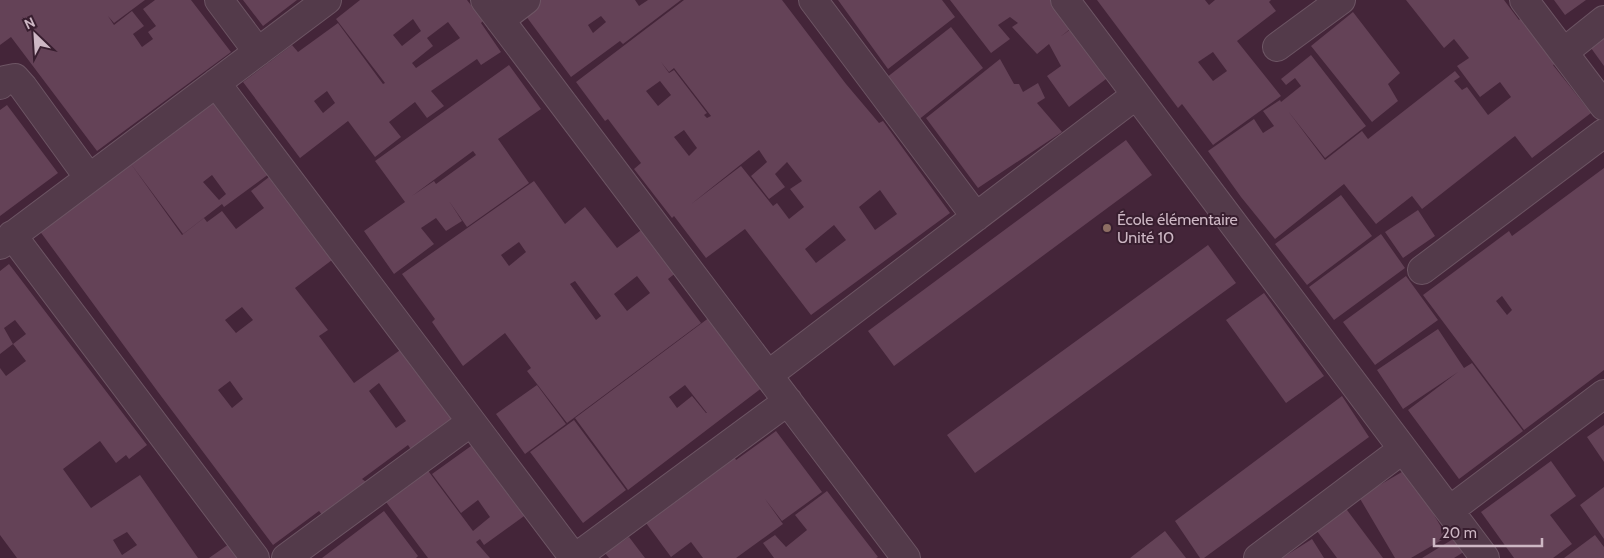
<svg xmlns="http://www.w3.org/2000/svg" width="1604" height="558" font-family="Cabin,sans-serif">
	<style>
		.building { fill: #644257; fill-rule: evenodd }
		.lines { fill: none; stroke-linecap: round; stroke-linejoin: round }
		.minor-casing { stroke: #6d5564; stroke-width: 30 }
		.minor { stroke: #533a4a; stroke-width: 28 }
		.education-dot { fill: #8d6e63; stroke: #381e2f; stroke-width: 2 }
		.labels { text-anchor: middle; stroke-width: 4; stroke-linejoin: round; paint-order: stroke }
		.poi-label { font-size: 16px; fill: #cdb7c4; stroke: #381e2f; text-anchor: start }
	</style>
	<rect width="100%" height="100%" fill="#442539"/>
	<path class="building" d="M 0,0 L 145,0 L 114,23 L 108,16 L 114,25 L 132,11 L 144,26 L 133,34 L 142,47 L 153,39 L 148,32 L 156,26 L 143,9 L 155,0 L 191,0 L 231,52 L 97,151 L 11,37 L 0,45 Z
		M 243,0 L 297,0 L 263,26 Z
		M 360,0 L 467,0 L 483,21 L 481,23 L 501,52 L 481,65 L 477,59 L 431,91 L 444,106 L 427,118 L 415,102 L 389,122 L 401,137 L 375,157 L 348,121 L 300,158 L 243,82 L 292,45 L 298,52 L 338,23 L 383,84 L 385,83 L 336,19 ZM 413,19 L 421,31 L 402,46 L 393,35 ZM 448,22 L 460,38 L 416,68 L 412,63 L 433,46 L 427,38 ZM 327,91 L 335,103 L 323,113 L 314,101 Z
		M 539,0 L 635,0 L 639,6 L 648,0 L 681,0 L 623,44 L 620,41 L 571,77 L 523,12 ZM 601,16 L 606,22 L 593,33 L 588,25 Z
		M 684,0 L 782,0 L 846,84 L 879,123 L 883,121 L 950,213 L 811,315 L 745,229 L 706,258 L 674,216 L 672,218 L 634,169 L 641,163 L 608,119 L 605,121 L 576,82 ZM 661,62 L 669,72 L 674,68 L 711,116 L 707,118 L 704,115 L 707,113 L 674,70 L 669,73 ZM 660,81 L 671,95 L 658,106 L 646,91 ZM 684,130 L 697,148 L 689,156 L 674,137 ZM 759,150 L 767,162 L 751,176 L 769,199 L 785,187 L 775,174 L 787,162 L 802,181 L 790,189 L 804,207 L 789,219 L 777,203 L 773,206 L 741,166 L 690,205 ZM 880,190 L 897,214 L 875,230 L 859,207 ZM 834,225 L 846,240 L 816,263 L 805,249 Z
		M 838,0 L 942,0 L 955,17 L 888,69 Z
		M 950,0 L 1054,0 L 1074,26 L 1060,37 L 1078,24 L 1114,73 L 1069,107 L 1047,76 L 1061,66 L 1049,44 L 1037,54 L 1012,27 L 1018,23 L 1010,17 L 998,25 L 1010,39 L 991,53 Z
		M 1097,0 L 1205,0 L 1209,5 L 1215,0 L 1271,0 L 1269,2 L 1276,11 L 1237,41 L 1281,96 L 1213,145 L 1182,104 L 1178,108 ZM 1213,52 L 1227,71 L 1213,81 L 1198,62 Z
		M 1406,0 L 1504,0 L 1519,20 L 1524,16 L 1558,62 L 1553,65 L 1591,113 L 1532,158 L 1515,136 L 1422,209 L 1412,196 L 1376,224 L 1344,184 L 1275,239 L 1241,197 L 1208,151 L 1254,119 L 1263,133 L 1274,126 L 1263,111 L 1280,100 L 1281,102 L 1301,86 L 1295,78 L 1286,85 L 1281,79 L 1311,55 L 1366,126 L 1325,158 L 1288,111 L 1325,160 L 1362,131 L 1368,139 L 1455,71 L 1460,77 L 1454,81 L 1462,90 L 1467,87 L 1488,115 L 1511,97 L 1500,82 L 1480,97 L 1457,66 L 1469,58 L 1454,39 L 1444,48 Z
		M 1554,0 L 1586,0 L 1565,15 Z
		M 1353,12 L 1400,73 L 1388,84 L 1398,101 L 1372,122 L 1311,46 Z
		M 951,27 L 983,68 L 917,121 L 886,78 Z
		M 1604,38 L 1604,66 L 1591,48 Z
		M 1000,59 L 1014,84 L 1019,84 L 1023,92 L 1038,83 L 1045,98 L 1037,103 L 1062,132 L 978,188 L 926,118 Z
		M 509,65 L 541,109 L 498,139 L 529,183 L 467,227 L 449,201 L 462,221 L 446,231 L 436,218 L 421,228 L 434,244 L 394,274 L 364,231 L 405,202 L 375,161 ZM 473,151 L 476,155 L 436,184 L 434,181 L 412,196 Z
		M 219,99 L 273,171 L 224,207 L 222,204 L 183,234 L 131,164 ZM 212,175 L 226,194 L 219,200 L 203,182 Z
		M 7,105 L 58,173 L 0,216 L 0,110 Z
		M 1126,140 L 1152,175 L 894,366 L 868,331 Z
		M 131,164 L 182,235 L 204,218 L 207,222 L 222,211 L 236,229 L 264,208 L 251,191 L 269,177 L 332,260 L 295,288 L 328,330 L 319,336 L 354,383 L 403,348 L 456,421 L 412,451 L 408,445 L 362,479 L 366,482 L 323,516 L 319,511 L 273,545 L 158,392 L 39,230 ZM 242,307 L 253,320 L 236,333 L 225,320 ZM 230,381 L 243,399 L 232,408 L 218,390 ZM 379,383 L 406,421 L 396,428 L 369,391 Z
		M 1604,168 L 1604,370 L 1524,430 L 1423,295 L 1509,231 L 1512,236 ZM 1502,296 L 1512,310 L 1507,315 L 1496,301 Z
		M 534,181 L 565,224 L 585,207 L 617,248 L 644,228 L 677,272 L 668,279 L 701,323 L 567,423 L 527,371 L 531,368 L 505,333 L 463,366 L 432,322 L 435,319 L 402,274 ZM 519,242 L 526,252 L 509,266 L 501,255 ZM 637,276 L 650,293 L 627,311 L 614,294 ZM 575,281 L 601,316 L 596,320 L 570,284 Z
		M 1341,195 L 1372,236 L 1307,285 L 1275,244 Z
		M 1418,210 L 1435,236 L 1403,258 L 1385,232 Z
		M 1381,234 L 1405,268 L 1334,320 L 1309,287 Z
		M 1208,245 L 1236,283 L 975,473 L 947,435 Z
		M 9,264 L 147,445 L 129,459 L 126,455 L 116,463 L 100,441 L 63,469 L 91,508 L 140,475 L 198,558 L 17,558 L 0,535 L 0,368 L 6,376 L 26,361 L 13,344 L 26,334 L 15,320 L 4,328 L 13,344 L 0,354 L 0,271 ZM 127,532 L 137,545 L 122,555 L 113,540 Z
		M 1406,276 L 1438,320 L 1375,365 L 1343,322 Z
		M 1264,293 L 1324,376 L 1286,403 L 1226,320 Z
		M 710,317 L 763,387 L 628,490 L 575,418 ZM 685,385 L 707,413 L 706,413 L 692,396 L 677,408 L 669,397 Z
		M 1438,329 L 1464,368 L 1472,363 L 1523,431 L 1459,479 L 1408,410 L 1458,372 L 1403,409 L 1377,370 Z
		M 537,385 L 566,424 L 525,454 L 496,414 Z
		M 1342,396 L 1369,437 L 1204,558 L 1200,558 L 1175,521 Z
		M 574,420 L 626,490 L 583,523 L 530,452 Z
		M 1604,425 L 1604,462 L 1587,437 Z
		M 776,431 L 822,492 L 782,521 L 765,499 L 783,524 L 736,558 L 703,558 L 691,542 L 671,557 L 646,523 L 735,458 L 736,460 Z
		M 478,441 L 531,511 L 484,545 L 480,539 L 476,542 L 490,558 L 428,558 L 383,498 L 426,468 L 473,531 L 490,517 L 478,500 L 461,513 L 432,474 Z
		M 1551,461 L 1576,496 L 1550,515 L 1572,544 L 1553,558 L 1514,558 L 1481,512 Z
		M 1407,469 L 1447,537 L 1411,558 L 1395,558 L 1359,497 Z
		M 1604,487 L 1604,539 L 1580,505 Z
		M 827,491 L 878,557 L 876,558 L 774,558 L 763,543 L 775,535 L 786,547 L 807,530 L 795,515 Z
		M 1344,506 L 1383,558 L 1337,558 L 1314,527 Z
		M 384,511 L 418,556 L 416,558 L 322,558 Z
		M 1165,531 L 1186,558 L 1130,558 Z
		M 1595,535 L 1604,547 L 1604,558 L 1564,558 Z
		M 1458,536 L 1467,550 L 1454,558 L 1422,558 Z
		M 629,537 L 645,558 L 609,558 L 605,553 Z
		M 1312,539 L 1324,558 L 1282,558 Z
		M 229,544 L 239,558 L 209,558 Z"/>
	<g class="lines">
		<g class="minor-casing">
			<path id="minor" d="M 219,0 L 258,52
				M 485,0 L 906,558
				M 813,0 L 976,217
				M 1065,0 L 1485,558
				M 1524,0 L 1604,106
				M 500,20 L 526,0
				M 1277,47 L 1341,0
				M 1564,52 L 1604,20
				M 216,83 L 574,558
				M 0,85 L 5,80 L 15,78 L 23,87 L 89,178
				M 12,235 L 255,558
				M 0,245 L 327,0
				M 1422,270 L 1604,133
				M 768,375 L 1136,95
				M 1450,510 L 1604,394
				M 286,558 L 471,422
				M 575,558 L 788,401
				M 1258,558 L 1403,449"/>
		</g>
		<use href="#minor" class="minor"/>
	</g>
	<circle class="education-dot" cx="1107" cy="228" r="5"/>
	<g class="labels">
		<g class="poi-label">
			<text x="1117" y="225">École élémentaire<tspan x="1117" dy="18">Unité 10</tspan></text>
		</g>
	</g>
	<g transform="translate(35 35) rotate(335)" stroke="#381e2f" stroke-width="4" paint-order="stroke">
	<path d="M0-4L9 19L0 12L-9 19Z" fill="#cdb7c4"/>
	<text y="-8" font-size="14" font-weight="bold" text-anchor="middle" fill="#cdb7c4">N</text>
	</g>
	<path d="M1434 538v8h108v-8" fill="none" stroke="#cdb7c4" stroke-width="2.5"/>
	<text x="1442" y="538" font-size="15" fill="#cdb7c4" stroke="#381e2f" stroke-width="4" paint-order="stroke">20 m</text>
</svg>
